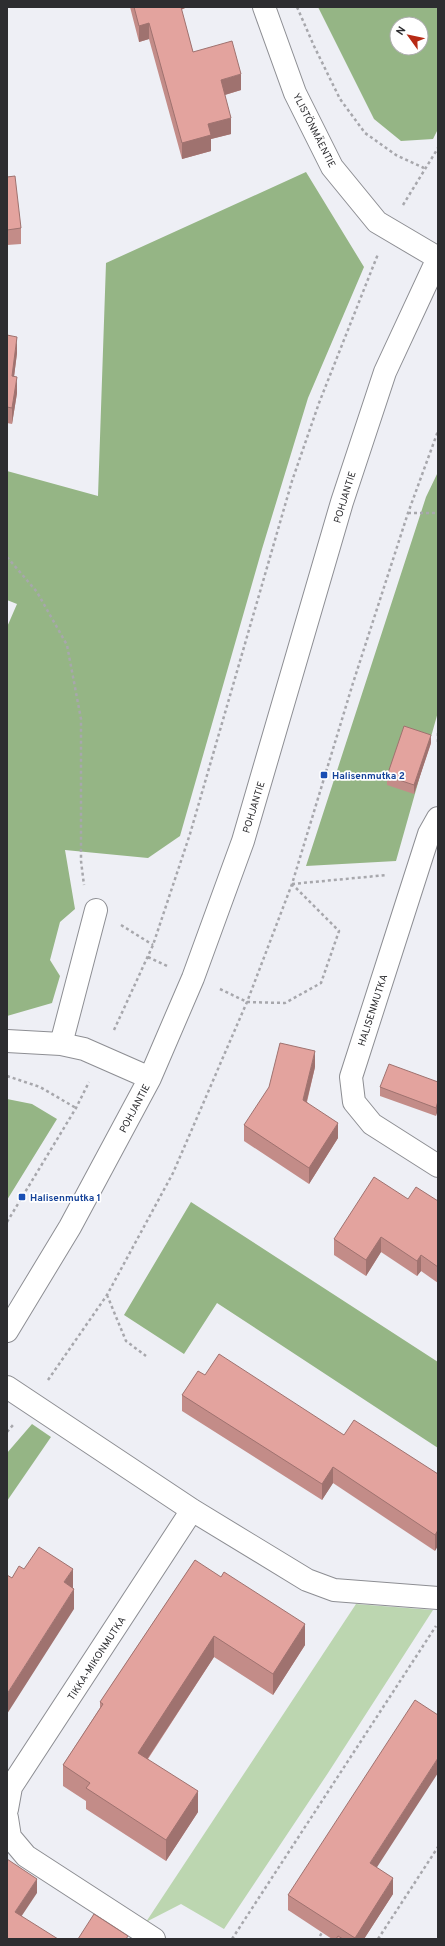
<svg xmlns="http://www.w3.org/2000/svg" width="445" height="1946" font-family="Overpass,sans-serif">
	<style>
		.green { fill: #bcd6b0 }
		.forest { fill: #95b585; fill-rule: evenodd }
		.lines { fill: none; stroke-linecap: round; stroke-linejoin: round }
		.minor-casing { stroke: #8d8e93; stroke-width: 24 }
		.path { stroke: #a7a7ac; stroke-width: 2.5; stroke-dasharray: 3 3; stroke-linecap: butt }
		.minor { stroke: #fff; stroke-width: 22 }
		.wall { fill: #c38c88 }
		.shaded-wall { fill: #9f726f }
		.building { fill: #e3a39e; stroke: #9f726f }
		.transit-dot { fill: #1a4fb4; stroke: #fff; stroke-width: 1.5 }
		.labels { text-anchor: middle; stroke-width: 3.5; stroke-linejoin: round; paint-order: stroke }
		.street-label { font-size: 10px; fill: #2d2d30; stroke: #fff }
		.transit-label { font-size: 10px; font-weight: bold; fill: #164399; stroke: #fff; text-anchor: start }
	</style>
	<rect width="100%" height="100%" fill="#eeeff5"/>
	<path class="green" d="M 356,1604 L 433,1610 L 328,1773 L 224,1929 L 181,1904 L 146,1922 Z"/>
	<path class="forest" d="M 318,7 L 438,7 L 438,129 L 433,139 L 401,141 L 374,119 ZM 397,24 L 421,24 L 421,48 L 397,48 Z
		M 306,172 L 364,267 L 308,398 L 262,549 L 180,836 L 148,858 L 65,850 L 75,909 L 60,922 L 50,960 L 60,976 L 52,1003 L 7,1016 L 7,627 L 17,604 L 7,600 L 7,471 L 98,496 L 106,263 Z
		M 438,472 L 438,712 L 396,861 L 306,866 L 426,497 Z
		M 7,1099 L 32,1104 L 57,1119 L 7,1200 Z
		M 191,1202 L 438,1362 L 438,1448 L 217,1303 L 184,1354 L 124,1315 Z
		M 32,1424 L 51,1437 L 7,1501 L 7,1453 Z"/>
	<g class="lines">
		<g class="minor-casing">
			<path id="minor" d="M 264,7 L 295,93 L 332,167 L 377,222 L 438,258
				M 438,818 L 429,834 L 351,1077 L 354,1102 L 372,1124 L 438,1166
				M 7,1041 L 61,1044 L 84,1049 L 150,1078
				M 61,1044 L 96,910
				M 7,1331 L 70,1227 L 150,1078 L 193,978 L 243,841 L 342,502 L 385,372 L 438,258
				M 7,1387 L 192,1510 L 307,1580 L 334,1590 L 438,1598
				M 7,1809 L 11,1787 L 192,1510
				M 7,1818 L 10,1837 L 26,1856 L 154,1939"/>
		</g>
		<path class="path" d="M 297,7 L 314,46 L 340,99 L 365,133 L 396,155 L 424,168
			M 403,205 L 438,148
			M 408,513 L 438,513
			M 7,557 L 37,592 L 67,645 L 81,719 L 81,861 L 84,885
			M 438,733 L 438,744
			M 292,884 L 387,875
			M 121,925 L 153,945
			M 148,957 L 167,966
			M 220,989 L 247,1002 L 285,1003 L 321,983 L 339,931 L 292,884
			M 114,1030 L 153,945 L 190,834 L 292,481 L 319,403 L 378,254
			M 7,1076 L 40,1087 L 76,1108
			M 7,1222 L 76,1108 L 89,1082
			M 107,1295 L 126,1341 L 146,1356
			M 48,1380 L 107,1295 L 173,1173 L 247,1002 L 292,884 L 353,683 L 408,513 L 438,431
			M 7,1432 L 13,1425
			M 320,1936 L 324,1929
			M 232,1939 L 436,1626
			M 378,1939 L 438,1847"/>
		<use href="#minor" class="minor"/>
	</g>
	<path class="wall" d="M 130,7 L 185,7 L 185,8 L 181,10 L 193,52 L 241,90 L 225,95 L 231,134 L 211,139 L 211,151 L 182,159 L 149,39 L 139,42 Z
		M 7,177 L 21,228 L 21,244 L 7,245 Z
		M 7,335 L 17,353 L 14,377 L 17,393 L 12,424 L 7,423 Z
		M 431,743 L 414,794 L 387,785 L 387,776 Z
		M 315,1067 L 307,1102 L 338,1138 L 309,1184 L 244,1141 L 244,1125 Z
		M 438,1082 L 436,1116 L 380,1096 L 380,1087 Z
		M 408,1199 L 438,1201 L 438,1283 L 421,1271 L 417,1276 L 381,1252 L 366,1276 L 334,1255 L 334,1239 Z
		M 205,1375 L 344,1435 L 438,1474 L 435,1551 L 333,1483 L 322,1500 L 182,1411 L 182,1395 Z
		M 195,1560 L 305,1645 L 273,1695 L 214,1657 L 148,1759 L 198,1812 L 166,1861 L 86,1809 L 86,1801 L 63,1786 L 63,1765 L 100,1708 L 100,1702 Z
		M 393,1894 L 364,1939 L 332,1939 L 288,1910 L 288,1895 Z"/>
	<path class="shaded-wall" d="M 177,7 L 185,7 L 185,8 L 177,11 Z
		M 149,23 L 149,39 L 139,42 L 139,26 Z
		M 241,74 L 241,90 L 221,96 L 221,80 Z
		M 231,118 L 231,134 L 211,139 L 211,151 L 182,159 L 182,143 L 208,124 Z
		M 17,337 L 17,353 L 12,392 L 12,376 Z
		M 17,377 L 17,393 L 12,424 L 12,408 Z
		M 431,735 L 431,743 L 414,794 L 414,785 Z
		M 315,1051 L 315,1067 L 303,1116 L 303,1100 Z
		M 438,1101 L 438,1110 L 436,1116 L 436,1108 Z
		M 338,1123 L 338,1138 L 309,1184 L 309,1168 Z
		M 381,1237 L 381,1252 L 366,1276 L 366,1260 Z
		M 421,1255 L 421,1271 L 417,1276 L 417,1261 Z
		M 333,1467 L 333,1483 L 322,1500 L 322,1484 Z
		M 438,1530 L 438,1546 L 435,1551 L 435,1535 Z
		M 73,1569 L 73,1589 L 64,1582 Z
		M 74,1589 L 74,1609 L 7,1714 L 7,1694 Z
		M 305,1624 L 305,1645 L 273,1695 L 273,1674 Z
		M 214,1636 L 214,1657 L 138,1773 L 138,1753 Z
		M 438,1758 L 438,1773 L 370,1878 L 370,1863 Z
		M 198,1791 L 198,1812 L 166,1861 L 166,1840 Z
		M 393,1878 L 393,1894 L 364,1939 L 355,1939 L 355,1938 Z
		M 37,1879 L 37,1893 L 15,1926 L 15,1912 Z"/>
	<path class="building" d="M 134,7 L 181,7 L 193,52 L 232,41 L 241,74 L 221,80 L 231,118 L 208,124 L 211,135 L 182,143 L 149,23 L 139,26 Z
		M 15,176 L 21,228 L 7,230 L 7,177 Z
		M 7,335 L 17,337 L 12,376 L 17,377 L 12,408 L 7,407 Z
		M 404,726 L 431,735 L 414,785 L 387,776 Z
		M 280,1043 L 315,1051 L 303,1100 L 338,1123 L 309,1168 L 244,1125 L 269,1087 Z
		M 389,1064 L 438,1082 L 438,1101 L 436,1108 L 380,1087 Z
		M 374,1177 L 408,1199 L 416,1187 L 438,1201 L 438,1267 L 421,1255 L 417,1261 L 381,1237 L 366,1260 L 334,1239 Z
		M 219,1354 L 344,1435 L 354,1420 L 438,1474 L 438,1530 L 435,1535 L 333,1467 L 322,1484 L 182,1395 L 198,1371 L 205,1375 Z
		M 39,1547 L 73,1569 L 64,1582 L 74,1589 L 7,1694 L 7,1575 L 12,1578 L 19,1566 L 24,1569 Z
		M 195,1560 L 221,1577 L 224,1572 L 305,1624 L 273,1674 L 214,1636 L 138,1753 L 198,1791 L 166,1840 L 86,1788 L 90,1783 L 63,1765 L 103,1704 L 100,1702 Z
		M 415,1700 L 438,1715 L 438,1758 L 370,1863 L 393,1878 L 355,1938 L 288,1895 Z
		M 7,1859 L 37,1879 L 15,1912 L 58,1939 L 7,1939 Z
		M 94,1914 L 128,1936 L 126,1939 L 78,1939 Z
		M 338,1936 L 343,1939 L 336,1939 Z"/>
	<g class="transit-dot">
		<rect x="320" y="771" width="8" height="8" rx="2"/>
		<rect x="18" y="1193" width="8" height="8" rx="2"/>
	</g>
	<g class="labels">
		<g class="street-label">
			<text transform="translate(315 130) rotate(63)" y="4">YLISTÖNMÄENTIE</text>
			<text transform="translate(344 497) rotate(-73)" y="4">POHJANTIE</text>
			<text transform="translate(253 807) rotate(-73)" y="4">POHJANTIE</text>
			<text transform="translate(372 1010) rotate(-72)" y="4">HALISENMUTKA</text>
			<text transform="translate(134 1108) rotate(-62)" y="4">POHJANTIE</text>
			<text transform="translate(96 1658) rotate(-57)" y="4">TIKKA-MIKONMUTKA</text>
		</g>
		<g class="transit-label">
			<text x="332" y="779">Halisenmutka 2</text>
			<text x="30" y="1201">Halisenmutka 1</text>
		</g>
	</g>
	<rect width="445" height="1946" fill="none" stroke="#2d2d30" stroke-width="16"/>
	<g transform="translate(409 36) rotate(303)"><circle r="19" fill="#ffffff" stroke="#ababac"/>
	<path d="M0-3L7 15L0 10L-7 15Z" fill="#b72a15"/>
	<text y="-6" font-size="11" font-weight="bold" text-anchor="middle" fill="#2d2d30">N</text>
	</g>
</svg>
